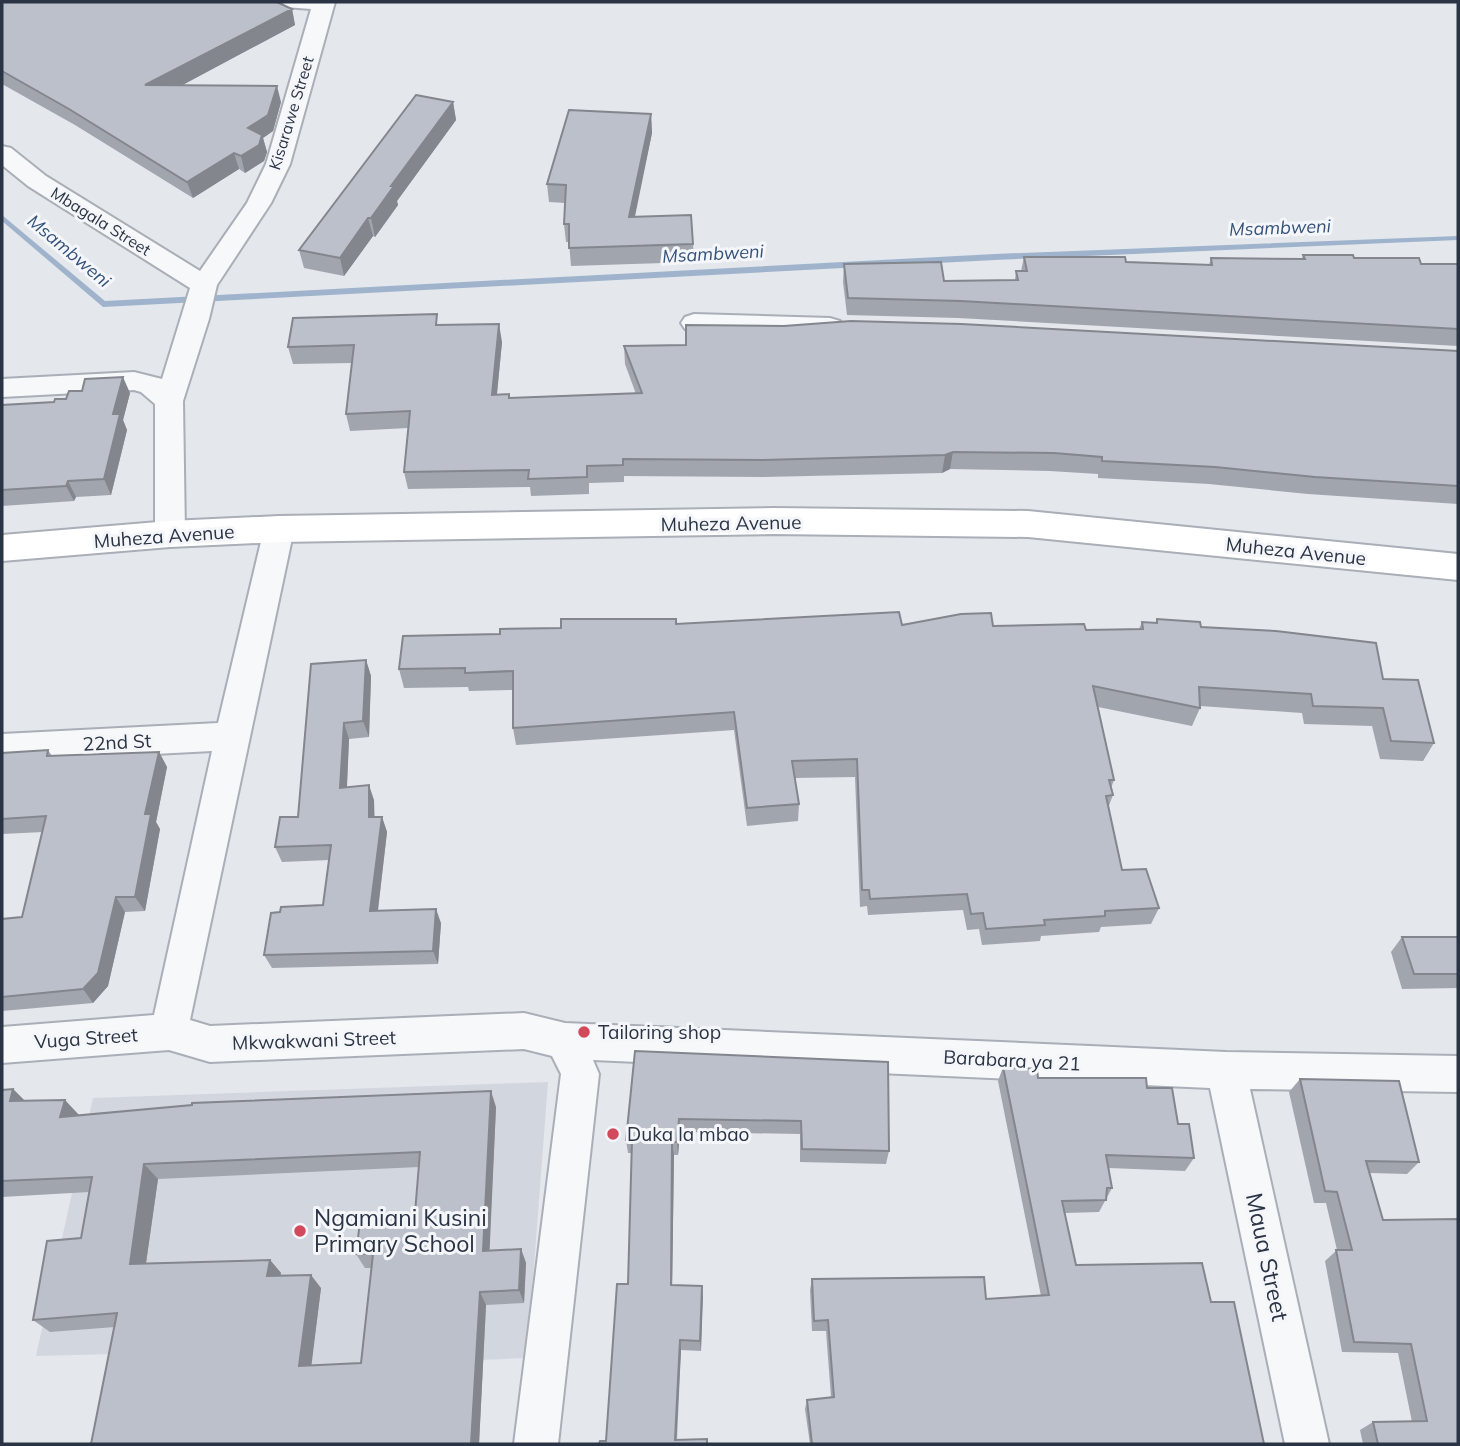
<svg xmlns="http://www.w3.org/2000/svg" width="1460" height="1446" font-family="Mulish,sans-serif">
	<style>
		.built { fill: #d2d6de }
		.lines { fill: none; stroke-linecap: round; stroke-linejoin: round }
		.stream { fill: #9fb4cc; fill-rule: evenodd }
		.street-casing { stroke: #a9aeb7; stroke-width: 4 }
		.secondary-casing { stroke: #a9aeb7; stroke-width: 4 }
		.street { fill: #f7f8fa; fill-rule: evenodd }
		.secondary { fill: #fff; fill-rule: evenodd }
		.wall { fill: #a1a5ae; fill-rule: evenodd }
		.shaded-wall { fill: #83868d }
		.building { fill: #bbc0ca; stroke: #83868d; stroke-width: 2; fill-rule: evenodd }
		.poi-dot { fill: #d1495b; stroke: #f4f6f9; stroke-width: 2.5 }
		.labels { text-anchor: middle; stroke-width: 6; stroke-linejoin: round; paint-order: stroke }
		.far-street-label { font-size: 16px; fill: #2b3445; stroke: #f4f6f9 }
		.far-water-label { font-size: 18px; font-style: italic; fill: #34527a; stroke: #f4f6f9 }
		.street-label { font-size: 19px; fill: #2b3445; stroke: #f4f6f9 }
		.poi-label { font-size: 19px; fill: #2b3445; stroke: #f4f6f9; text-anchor: start }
		.near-poi-label { font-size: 23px; fill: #2b3445; stroke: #f4f6f9; text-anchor: start }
		.near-street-label { font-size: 23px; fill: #2b3445; stroke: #f4f6f9 }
	</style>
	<rect width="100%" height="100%" fill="#e4e7ec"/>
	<path class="built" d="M 548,1082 L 527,1358 L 267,1369 L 114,1354 L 36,1356 L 93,1098 Z"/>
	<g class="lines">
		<path class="stream" d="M 2,215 L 105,301 L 995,254 L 1458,236 L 1458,240 L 995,260 L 103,307 L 2,221 Z"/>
		<g class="street-casing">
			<path id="street" d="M 282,2 L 335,2 L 290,164 L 271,203 L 217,285 L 209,319 L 183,401 L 185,534 L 181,542 L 170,545 L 159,542 L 155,534 L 155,404 L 141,392 L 134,390 L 2,397 L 2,379 L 134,372 L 162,379 L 190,288 L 28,186 L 2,165 L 2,146 L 11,148 L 46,176 L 200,271 L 247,203 L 266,164 L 311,9 L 285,7 Z
				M 694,314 L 830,318 L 840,321 L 843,327 L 840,333 L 830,336 L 694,332 L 685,329 L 681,323 L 685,317 Z
				M 279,518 L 290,521 L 294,529 L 190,1020 L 210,1026 L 524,1013 L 565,1023 L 1226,1052 L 1458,1056 L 1458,1092 L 1250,1089 L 1329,1444 L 1285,1444 L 1210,1088 L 593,1060 L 599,1074 L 558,1444 L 514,1444 L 561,1074 L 552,1056 L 524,1049 L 210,1062 L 169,1050 L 2,1063 L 2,1027 L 154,1015 L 212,751 L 2,762 L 2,734 L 218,723 L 264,529 L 268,521 Z"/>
		</g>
		<g class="secondary-casing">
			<path id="secondary" d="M 773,508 L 1028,511 L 1458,554 L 1458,580 L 1028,537 L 773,534 L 279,542 L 170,547 L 2,561 L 2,535 L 170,521 L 279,516 Z"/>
		</g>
		<use href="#street" class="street"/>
		<use href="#secondary" class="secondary"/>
	</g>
	<path class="wall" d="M 2,2 L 292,9 L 295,25 L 181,85 L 281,102 L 273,131 L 263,138 L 267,152 L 264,161 L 245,173 L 239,169 L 193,198 L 75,125 L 2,84 Z
		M 453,102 L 456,120 L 397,201 L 398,205 L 375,237 L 373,236 L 344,276 L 304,268 L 299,250 Z
		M 651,114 L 652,133 L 634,217 L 693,244 L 694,262 L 571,266 L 569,242 L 566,242 L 564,224 L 565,203 L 549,202 L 547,184 Z
		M 1303,255 L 1421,264 L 1458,264 L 1458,346 L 958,318 L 847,315 L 843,282 L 844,264 L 944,281 L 1015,280 L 1016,271 L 1021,271 L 1024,257 L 1209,265 L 1211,258 L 1302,259 Z
		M 439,325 L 502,342 L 497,395 L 509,398 L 636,394 L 625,364 L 624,346 L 1458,351 L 1458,504 L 1308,494 L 1209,484 L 1098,478 L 1098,474 L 1050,471 L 950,469 L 942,473 L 763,477 L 624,476 L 624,482 L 589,483 L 589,494 L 531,496 L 530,487 L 408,489 L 404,472 L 408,428 L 350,431 L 346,414 L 352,363 L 293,364 L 288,347 Z
		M 130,393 L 123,420 L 127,430 L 111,495 L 76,497 L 74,501 L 2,506 L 2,405 L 54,402 L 66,399 Z
		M 1157,619 L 1201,627 L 1383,679 L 1434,743 L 1423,761 L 1380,759 L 1372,726 L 1304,724 L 1302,713 L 1200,706 L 1200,708 L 1192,726 L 1098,707 L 1114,780 L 1111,788 L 1113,795 L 1108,808 L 1122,870 L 1159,908 L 1151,924 L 1101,927 L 1099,932 L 1041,936 L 1040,941 L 982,945 L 979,929 L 967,930 L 963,910 L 868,915 L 867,906 L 860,907 L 855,777 L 795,778 L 799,804 L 798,821 L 747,826 L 734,730 L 516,745 L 513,728 L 513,690 L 469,691 L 468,687 L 404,688 L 399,669 L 500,634 L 561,628 L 676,624 L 993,626 L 1086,630 L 1139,629 L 1142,622 L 1155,623 Z
		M 366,660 L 371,676 L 369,737 L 349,739 L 347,788 L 374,800 L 374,817 L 382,817 L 387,832 L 378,911 L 441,923 L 438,964 L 272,968 L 264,955 L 280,912 L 323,905 L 329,860 L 282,862 L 275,847 L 298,817 Z
		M 48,750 L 52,756 L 159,752 L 167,767 L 156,822 L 160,829 L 145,911 L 125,912 L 108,986 L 93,1003 L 2,1011 L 2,919 L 22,917 L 43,832 L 2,834 L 2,753 Z
		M 1402,937 L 1458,937 L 1458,988 L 1402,989 L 1391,952 Z
		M 635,1051 L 889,1151 L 886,1164 L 800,1162 L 800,1134 L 680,1132 L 678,1155 L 674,1155 L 672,1285 L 702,1286 L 701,1351 L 681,1350 L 677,1440 L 606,1441 L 628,1284 L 632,1153 L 628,1153 L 626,1140 Z
		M 1003,1067 L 1038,1078 L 1147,1088 L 1178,1124 L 1194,1158 L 1185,1171 L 1109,1168 L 1112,1188 L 1099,1212 L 1065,1213 L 1076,1265 L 1211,1302 L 1264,1444 L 810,1444 L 805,1409 L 807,1400 L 831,1397 L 826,1331 L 812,1331 L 810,1290 L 812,1279 L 986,1299 L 1041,1296 L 998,1081 Z
		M 1300,1079 L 1419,1162 L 1407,1174 L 1370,1173 L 1383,1220 L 1458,1444 L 1363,1444 L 1360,1430 L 1373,1422 L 1412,1422 L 1398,1353 L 1342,1352 L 1325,1261 L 1337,1250 L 1326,1203 L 1314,1203 L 1289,1092 Z
		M 13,1089 L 25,1101 L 80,1116 L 496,1107 L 489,1250 L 521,1249 L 526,1263 L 524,1303 L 486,1305 L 479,1444 L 91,1444 L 115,1327 L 50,1332 L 33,1320 L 81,1238 L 89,1192 L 2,1197 L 2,1090 ZM 419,1167 L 415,1213 L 356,1254 L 365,1268 L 371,1268 L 361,1363 L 311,1365 L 321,1288 L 280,1276 L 281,1273 L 270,1260 L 146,1263 L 158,1179 Z"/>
	<path class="shaded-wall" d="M 292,9 L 295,25 L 151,102 L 145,85 Z
		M 277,86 L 281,102 L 273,131 L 263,138 L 267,152 L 264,161 L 245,173 L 241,156 L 248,128 Z
		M 453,102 L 456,120 L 397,201 L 398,205 L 375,237 L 371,218 L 391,186 Z
		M 651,114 L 652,133 L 631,236 L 629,217 Z
		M 234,153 L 239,169 L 193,198 L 187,182 Z
		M 368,218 L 373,236 L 344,276 L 340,258 Z
		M 499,324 L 502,342 L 495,412 L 492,395 Z
		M 123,377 L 130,393 L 123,420 L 127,430 L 111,495 L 104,479 L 113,414 Z
		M 953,452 L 950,469 L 942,473 L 945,455 Z
		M 68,481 L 76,497 L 74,501 L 66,486 Z
		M 366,660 L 371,676 L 369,737 L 363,721 Z
		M 344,723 L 349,739 L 346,804 L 340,788 Z
		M 159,752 L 167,767 L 156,822 L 160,829 L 145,911 L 135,897 L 145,814 Z
		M 369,785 L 374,800 L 375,832 L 369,817 Z
		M 382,817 L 387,832 L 376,925 L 370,911 Z
		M 116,897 L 125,912 L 108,986 L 93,1003 L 83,989 Z
		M 436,909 L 441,923 L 438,964 L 433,951 Z
		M 13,1089 L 29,1105 L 10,1101 Z
		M 491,1091 L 496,1107 L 489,1264 L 483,1251 Z
		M 65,1100 L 80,1116 L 60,1117 Z
		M 679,1119 L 680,1132 L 678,1155 L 677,1142 Z
		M 672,1142 L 674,1155 L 672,1296 L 671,1285 Z
		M 144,1164 L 158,1179 L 144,1277 L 130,1264 Z
		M 521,1249 L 526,1263 L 524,1303 L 519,1290 Z
		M 270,1260 L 281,1273 L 278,1289 L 267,1276 Z
		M 311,1275 L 321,1288 L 310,1377 L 299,1366 Z
		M 702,1286 L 703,1297 L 701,1351 L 700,1341 Z
		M 480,1292 L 486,1305 L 479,1444 L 471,1444 Z
		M 680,1340 L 681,1350 L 676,1444 L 675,1440 Z"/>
	<path class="building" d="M 2,2 L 277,2 L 292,9 L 145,85 L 277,86 L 268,115 L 248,128 L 262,135 L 259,145 L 241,156 L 234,153 L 187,182 L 69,109 L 2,71 Z
		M 416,95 L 453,102 L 391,186 L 394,186 L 371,218 L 368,218 L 340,258 L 299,250 Z
		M 569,110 L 651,114 L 629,217 L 691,215 L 693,244 L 569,248 L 569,224 L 564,224 L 566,185 L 547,184 Z
		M 1303,255 L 1353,255 L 1354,258 L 1419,258 L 1421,264 L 1458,264 L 1458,329 L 961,301 L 848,298 L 844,264 L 941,262 L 944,281 L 1018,280 L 1016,271 L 1027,271 L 1024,257 L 1125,257 L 1126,262 L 1212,265 L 1211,258 L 1305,259 Z
		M 437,314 L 436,325 L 499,324 L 492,395 L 509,394 L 509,398 L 642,393 L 624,346 L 686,345 L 686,325 L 784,326 L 851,321 L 961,324 L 1458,351 L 1458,486 L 1315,477 L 1215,467 L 1102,461 L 1102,457 L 1054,453 L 953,452 L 945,455 L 763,460 L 623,459 L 623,465 L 587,466 L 587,477 L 528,479 L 529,470 L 404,472 L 410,411 L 346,414 L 354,345 L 288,347 L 293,318 Z
		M 123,377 L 113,414 L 120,414 L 104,479 L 68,481 L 66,486 L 2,490 L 2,405 L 54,402 L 55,399 L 66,399 L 69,391 L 82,391 L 85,379 Z
		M 899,612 L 902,625 L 961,614 L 991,613 L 993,626 L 1084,624 L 1086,630 L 1143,629 L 1142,622 L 1157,623 L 1157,619 L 1200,622 L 1201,627 L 1276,631 L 1376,643 L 1383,679 L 1418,680 L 1434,743 L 1391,741 L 1383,708 L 1313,706 L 1311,694 L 1199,687 L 1200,708 L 1093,686 L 1114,780 L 1109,780 L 1113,795 L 1106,796 L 1122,870 L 1146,869 L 1159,908 L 1105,911 L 1105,916 L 1044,920 L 1045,925 L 986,929 L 983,913 L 971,914 L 967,894 L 870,899 L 869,890 L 862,890 L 857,759 L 792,761 L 799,804 L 747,808 L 734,712 L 513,728 L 513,671 L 465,673 L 465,668 L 399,669 L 403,636 L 500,634 L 500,629 L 561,628 L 561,619 L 676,619 L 676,624 Z
		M 366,660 L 363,721 L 344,723 L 340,788 L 369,785 L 369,817 L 382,817 L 370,911 L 436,909 L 433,951 L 264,955 L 271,913 L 280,912 L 281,907 L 323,905 L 331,845 L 275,847 L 280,817 L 298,817 L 311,664 Z
		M 48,750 L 47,756 L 159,752 L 145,814 L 151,814 L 135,897 L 116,897 L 98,973 L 83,989 L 2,997 L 2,919 L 22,917 L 46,816 L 2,819 L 2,753 Z
		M 1402,937 L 1458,937 L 1458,974 L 1414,974 Z
		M 635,1051 L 888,1062 L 889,1151 L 802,1149 L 801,1121 L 679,1119 L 677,1142 L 672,1142 L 671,1285 L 702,1286 L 700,1341 L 680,1340 L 675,1440 L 707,1439 L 707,1444 L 599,1444 L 600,1441 L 606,1441 L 617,1284 L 628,1284 L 632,1140 L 626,1140 Z
		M 1003,1067 L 1037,1069 L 1038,1078 L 1146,1078 L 1147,1088 L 1172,1088 L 1178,1124 L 1189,1124 L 1194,1158 L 1106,1155 L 1112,1188 L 1107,1188 L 1106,1200 L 1062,1201 L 1076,1265 L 1202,1263 L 1211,1302 L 1234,1302 L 1264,1444 L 812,1444 L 807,1400 L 834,1397 L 828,1320 L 814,1321 L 812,1279 L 984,1277 L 986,1299 L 1049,1295 Z
		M 1300,1079 L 1399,1081 L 1419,1162 L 1366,1161 L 1383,1220 L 1458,1219 L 1458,1444 L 1378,1444 L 1373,1422 L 1427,1421 L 1411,1344 L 1354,1342 L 1336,1250 L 1352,1250 L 1337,1192 L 1325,1191 Z
		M 13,1089 L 10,1101 L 65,1100 L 60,1117 L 192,1105 L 192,1103 L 491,1091 L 483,1251 L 521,1249 L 519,1290 L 480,1292 L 471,1444 L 91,1444 L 117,1313 L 33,1320 L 47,1241 L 81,1238 L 92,1177 L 2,1181 L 2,1090 ZM 420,1152 L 415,1213 L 361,1214 L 356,1254 L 373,1254 L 361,1363 L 299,1366 L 311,1275 L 267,1276 L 270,1260 L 130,1264 L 144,1164 Z"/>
	<g class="poi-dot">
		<circle cx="584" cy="1032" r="7"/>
		<circle cx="613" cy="1134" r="7"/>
		<circle cx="300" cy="1231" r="7"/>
	</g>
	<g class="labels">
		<g class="far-street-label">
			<text transform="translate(291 113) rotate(-73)" y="6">Kisarawe Street</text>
			<text transform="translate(101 221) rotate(32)" y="6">Mbagala Street</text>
		</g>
		<g class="far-water-label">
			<text transform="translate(1280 228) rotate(-2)" y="6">Msambweni</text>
			<text transform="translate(69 251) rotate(40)" y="6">Msambweni</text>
			<text transform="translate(713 254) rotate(-3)" y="6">Msambweni</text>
		</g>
		<g class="street-label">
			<text transform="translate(731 523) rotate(-1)" y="7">Muheza Avenue</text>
			<text transform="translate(164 536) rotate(-4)" y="7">Muheza Avenue</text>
			<text transform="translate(1296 551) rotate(6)" y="7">Muheza Avenue</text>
			<text transform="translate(117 742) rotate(-3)" y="7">22nd St</text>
			<text transform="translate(86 1038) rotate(-4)" y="7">Vuga Street</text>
			<text transform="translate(314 1040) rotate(-2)" y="7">Mkwakwani Street</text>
			<text transform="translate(1012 1060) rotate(3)" y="7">Barabara ya 21</text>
		</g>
		<g class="poi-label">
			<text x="598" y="1039">Tailoring shop</text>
			<text x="627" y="1141">Duka la mbao</text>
		</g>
		<g class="near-poi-label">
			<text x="314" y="1226">Ngamiani Kusini<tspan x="314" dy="26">Primary School</tspan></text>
		</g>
		<g class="near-street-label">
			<text transform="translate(1267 1257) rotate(78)" y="8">Maua Street</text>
		</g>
	</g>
	<rect width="1460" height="1446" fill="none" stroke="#2b3445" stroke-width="7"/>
</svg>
